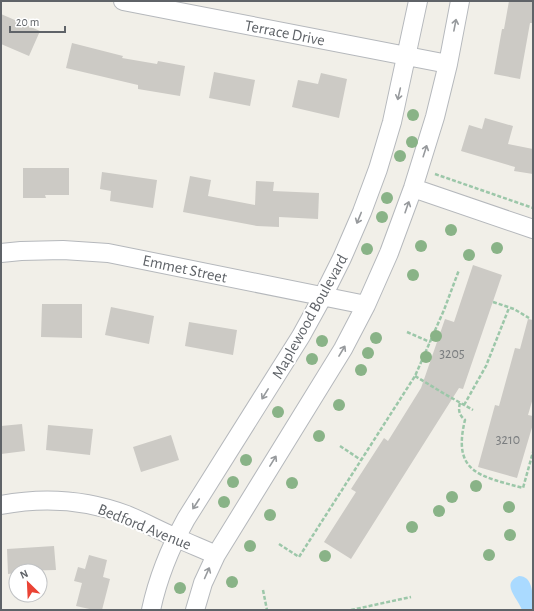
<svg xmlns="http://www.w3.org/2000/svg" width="534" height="611" font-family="'Alegreya Sans',sans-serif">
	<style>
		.water { fill: #aadaff }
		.building { fill: #cccac5 }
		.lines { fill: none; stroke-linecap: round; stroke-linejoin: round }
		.minor-casing { stroke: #b5b8bc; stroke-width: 20 }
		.path { stroke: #9cc7a9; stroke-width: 2.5; stroke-dasharray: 4 2; stroke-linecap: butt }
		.minor { stroke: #fff; stroke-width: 18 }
		.tree { fill: #89b387 }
		.oneway { stroke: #979a9d }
		.labels { text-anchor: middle; stroke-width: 4; stroke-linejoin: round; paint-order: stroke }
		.number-label { font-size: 14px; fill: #7a7d7f }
		.street-label { font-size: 16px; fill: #5f6368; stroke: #fff }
	</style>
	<rect width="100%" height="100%" fill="#f1efe8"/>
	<path class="water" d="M 519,576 C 534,576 533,598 533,610 L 522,610 C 518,598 500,584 519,576 Z"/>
	<path class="building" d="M 509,1 L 533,1 L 533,23 L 530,23 L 520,79 L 494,74 L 502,29 L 504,29 Z
		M 1,14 L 40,31 L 29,56 L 1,44 Z
		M 72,43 L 123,56 L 122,58 L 157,64 L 158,61 L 185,66 L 180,96 L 138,89 L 138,85 L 66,68 Z
		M 214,72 L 255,80 L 250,106 L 209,98 Z
		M 321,73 L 347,79 L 339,118 L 292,107 L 298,80 L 318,84 Z
		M 485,118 L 513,126 L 508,144 L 533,149 L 533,174 L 514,171 L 515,167 L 461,151 L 469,125 L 482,129 Z
		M 23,168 L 69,168 L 69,195 L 45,195 L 46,198 L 23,198 Z
		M 102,172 L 157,180 L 153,208 L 110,201 L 111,191 L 100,189 Z
		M 190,176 L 211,180 L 208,196 L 255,205 L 256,181 L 274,182 L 273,191 L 319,193 L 318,219 L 279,217 L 279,227 L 257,226 L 183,212 Z
		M 473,265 L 502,275 L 463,389 L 459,388 L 351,559 L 324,542 L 356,492 L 351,489 L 384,438 L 388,441 L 421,388 L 445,319 L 454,322 Z
		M 42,304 L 82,304 L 82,338 L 41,337 Z
		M 111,307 L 154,316 L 149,344 L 105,335 Z
		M 528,319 L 533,320 L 533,398 L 528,415 L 533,416 L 533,424 L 517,478 L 478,467 L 495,405 L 499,406 L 515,348 L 520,349 Z
		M 189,322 L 237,330 L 233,355 L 185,346 Z
		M 22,424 L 25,451 L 1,454 L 1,426 Z
		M 48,425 L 93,429 L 90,455 L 46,450 Z
		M 171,435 L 179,460 L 141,472 L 133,447 Z
		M 54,546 L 56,570 L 16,571 L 16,573 L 8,574 L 7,549 Z
		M 89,555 L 107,560 L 103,577 L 110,579 L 102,610 L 94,610 L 76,606 L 82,583 L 74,581 L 78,567 L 85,569 Z"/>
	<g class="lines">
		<g class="minor-casing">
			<path id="minor" d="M 123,1 L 448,64
				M 413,188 L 533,229
				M 1,253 L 21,251 L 63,250 L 108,253 L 366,305
				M 1,505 C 43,497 87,500 127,515 C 144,522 160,531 177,538 C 190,544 203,549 216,555
				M 151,610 C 158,577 170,548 186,519 L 301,336 L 323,296 L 342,258 L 362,212 L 378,169 L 392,122 L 418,1
				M 195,610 L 203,583 L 216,555 L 343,349 L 366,305 L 389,253 L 413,188 L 435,117 L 448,64 L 460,1"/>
		</g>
		<path class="path" d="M 435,174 L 533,208
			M 493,302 L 514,309 L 529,318
			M 407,332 L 430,342
			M 415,376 L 443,393 L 473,410
			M 460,403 C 458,410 459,415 465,420 C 452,473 480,476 523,488 L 533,452
			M 464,405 L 486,366 L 509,308
			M 340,446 L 361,460
			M 279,544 L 299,557 L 415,376 L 444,310 L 459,270
			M 263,590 L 267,610
			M 351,610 L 411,597"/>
		<use href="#minor" class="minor"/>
	</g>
	<g class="tree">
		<circle cx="413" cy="115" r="6"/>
		<circle cx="412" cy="142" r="6"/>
		<circle cx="400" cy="156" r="6"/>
		<circle cx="387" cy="198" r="6"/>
		<circle cx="382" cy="217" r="6"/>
		<circle cx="451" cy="230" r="6"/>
		<circle cx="421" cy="246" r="6"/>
		<circle cx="497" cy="248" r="6"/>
		<circle cx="367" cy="249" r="6"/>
		<circle cx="469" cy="255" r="6"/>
		<circle cx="413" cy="275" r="6"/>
		<circle cx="436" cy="336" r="6"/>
		<circle cx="376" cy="338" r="6"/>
		<circle cx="322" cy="341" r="6"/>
		<circle cx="368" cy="353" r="6"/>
		<circle cx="426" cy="357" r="6"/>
		<circle cx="312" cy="359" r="6"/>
		<circle cx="361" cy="370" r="6"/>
		<circle cx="339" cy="405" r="6"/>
		<circle cx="278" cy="412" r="6"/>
		<circle cx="319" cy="436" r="6"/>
		<circle cx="246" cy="460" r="6"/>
		<circle cx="233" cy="482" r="6"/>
		<circle cx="292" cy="483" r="6"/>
		<circle cx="476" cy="486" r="6"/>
		<circle cx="452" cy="497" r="6"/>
		<circle cx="224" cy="502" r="6"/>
		<circle cx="509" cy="507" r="6"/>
		<circle cx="439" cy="511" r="6"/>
		<circle cx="270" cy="515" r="6"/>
		<circle cx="412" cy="527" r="6"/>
		<circle cx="510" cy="535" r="6"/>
		<circle cx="250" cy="546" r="6"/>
		<circle cx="489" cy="555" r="6"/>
		<circle cx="325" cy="556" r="6"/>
		<circle cx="232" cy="582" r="6"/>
		<circle cx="180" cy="588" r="6"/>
	</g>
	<defs><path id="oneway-shaft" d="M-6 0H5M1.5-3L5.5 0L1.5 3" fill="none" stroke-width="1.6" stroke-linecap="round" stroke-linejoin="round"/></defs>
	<g class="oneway">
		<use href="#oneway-shaft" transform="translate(455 25) rotate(-79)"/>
		<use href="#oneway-shaft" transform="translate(399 94) rotate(103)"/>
		<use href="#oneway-shaft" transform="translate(425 151) rotate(-72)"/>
		<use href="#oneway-shaft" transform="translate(407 207) rotate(-71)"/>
		<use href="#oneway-shaft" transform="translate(359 218) rotate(112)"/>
		<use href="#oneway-shaft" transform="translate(342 351) rotate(-59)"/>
		<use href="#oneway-shaft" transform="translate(265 394) rotate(122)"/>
		<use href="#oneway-shaft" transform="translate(273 461) rotate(-58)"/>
		<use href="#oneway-shaft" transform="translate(196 504) rotate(123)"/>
		<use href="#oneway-shaft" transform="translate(207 573) rotate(-66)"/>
	</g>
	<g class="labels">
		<g class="number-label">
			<text x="452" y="358">3205</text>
			<text x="508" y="444">3210</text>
		</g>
		<g class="street-label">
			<text transform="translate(285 32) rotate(11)" y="6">Terrace Drive</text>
			<text transform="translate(185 268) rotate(12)" y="6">Emmet Street</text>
			<text transform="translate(309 316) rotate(-61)" y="6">Maplewood Boulevard</text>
			<text transform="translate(145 526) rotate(22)" y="6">Bedford Avenue</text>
		</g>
	</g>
	<rect width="534" height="611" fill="none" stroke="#5f6368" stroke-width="4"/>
	<g transform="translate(28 583) rotate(336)"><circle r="19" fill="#ffffff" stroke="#bfc1c3"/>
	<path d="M0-3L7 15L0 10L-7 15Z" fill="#ea4335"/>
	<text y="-6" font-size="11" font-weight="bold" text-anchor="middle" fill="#5f6368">N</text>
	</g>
	<path d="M10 26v6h55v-6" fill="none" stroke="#5f6368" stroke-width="2"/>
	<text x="16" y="26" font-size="12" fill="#5f6368" stroke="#ffffff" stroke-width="3" paint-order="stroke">20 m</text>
</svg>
